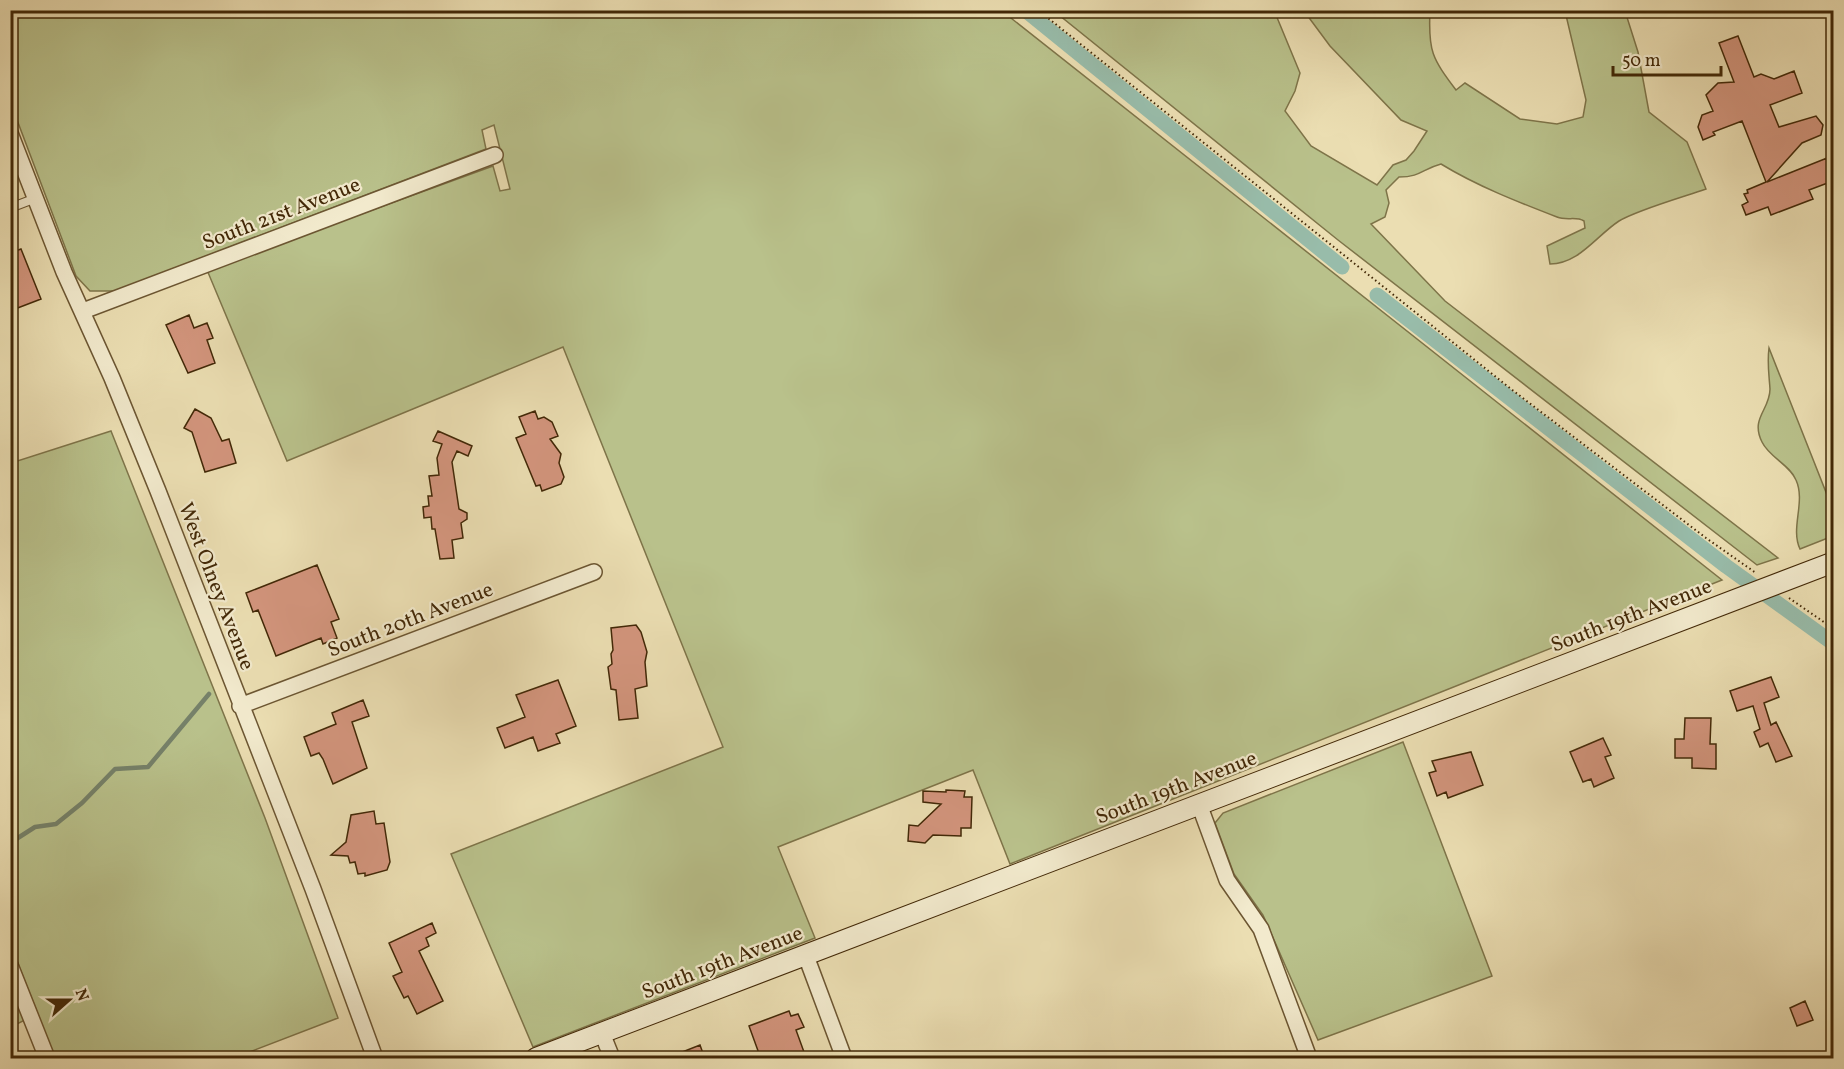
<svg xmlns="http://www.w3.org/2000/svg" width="1844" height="1069" font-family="Vollkorn,serif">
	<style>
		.green { fill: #b9c18b; stroke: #7e7449; stroke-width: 1.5 }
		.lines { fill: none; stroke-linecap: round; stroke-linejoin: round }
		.stream { stroke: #768169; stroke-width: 4.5 }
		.canal { stroke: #98bcaa; stroke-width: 15 }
		.building { fill: #d3957d; stroke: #422807; stroke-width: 1.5 }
		.lane-casing { stroke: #6c5632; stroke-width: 10 }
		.street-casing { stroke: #6c5632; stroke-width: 18 }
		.secondary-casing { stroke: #422807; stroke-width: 22 }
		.path { stroke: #422807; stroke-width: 2; stroke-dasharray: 1.5 3; stroke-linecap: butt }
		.lane { stroke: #f2eacd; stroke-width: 8 }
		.street { stroke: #f2eacd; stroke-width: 15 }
		.secondary { stroke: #f2eacd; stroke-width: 20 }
		.labels { text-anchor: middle; stroke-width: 4.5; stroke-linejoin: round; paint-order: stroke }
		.street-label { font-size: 21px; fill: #422807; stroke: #f2eacd }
	</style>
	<rect width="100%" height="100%" fill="#ebdeb2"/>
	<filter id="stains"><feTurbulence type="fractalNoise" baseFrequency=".00333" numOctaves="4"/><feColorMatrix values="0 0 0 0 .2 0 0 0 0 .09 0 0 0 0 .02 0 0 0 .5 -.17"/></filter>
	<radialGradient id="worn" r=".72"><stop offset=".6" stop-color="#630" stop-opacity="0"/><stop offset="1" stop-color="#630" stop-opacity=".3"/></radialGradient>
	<path class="green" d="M 11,11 L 1002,11 L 1722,580 L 1010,864 L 973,770 L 778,847 L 815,938 L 533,1047 L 451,854 L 723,747 L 563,347 L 287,461 L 207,270 L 493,166 L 500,191 L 510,189 L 494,125 L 482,130 L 486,149 L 115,291 L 90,291 L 76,276 L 11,104 Z
		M 1054,11 L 1278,11 L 1276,15 L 1300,73 L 1295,91 L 1285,111 L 1311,146 L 1377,185 L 1393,165 L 1406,160 L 1414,151 L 1427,131 L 1401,120 L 1330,46 L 1304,11 L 1430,11 C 1428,51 1432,58 1456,90 L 1465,83 L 1520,119 L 1557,124 L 1583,117 L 1586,100 L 1565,11 L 1625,11 L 1638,52 L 1649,112 L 1687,142 L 1706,189 C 1683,197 1637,210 1619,221 C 1596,236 1579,264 1550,264 L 1547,246 L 1585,228 L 1584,221 C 1576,216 1567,221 1557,217 C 1518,202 1477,186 1441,164 C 1422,169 1421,177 1399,177 L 1386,190 L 1389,203 L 1385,217 L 1371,224 L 1445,301 L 1778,558 L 1757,565 L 1338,240 Z
		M 1769,348 L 1833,510 L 1833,536 L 1800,549 C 1790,528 1806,502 1796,480 C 1790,465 1769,457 1762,442 C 1750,418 1770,410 1770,389 C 1769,374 1767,363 1769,348 Z
		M 111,431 L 265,818 L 338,1018 L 234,1058 L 55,1058 L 11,946 L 11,463 Z
		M 1403,742 L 1492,976 L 1318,1040 L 1263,915 L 1234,874 L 1215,823 L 1223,813 Z
		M 10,983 L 25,1020 L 11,1027 L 10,1027 Z"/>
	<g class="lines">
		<path class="stream" d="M 10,843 L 35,827 L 56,824 L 82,803 L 115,769 L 148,767 L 209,694"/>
		<path class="canal" d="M 1025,10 L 1342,267
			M 1377,295 L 1726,566 L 1834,644"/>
	</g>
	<path class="building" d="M 1738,36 L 1754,77 L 1761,74 L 1774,79 L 1794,71 L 1802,93 L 1770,105 L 1779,127 L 1816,116 L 1823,125 L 1821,135 L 1802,143 L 1767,182 L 1827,158 L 1833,173 L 1833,181 L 1809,190 L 1813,199 L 1771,215 L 1768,207 L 1746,215 L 1742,205 L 1748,202 L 1744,194 L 1748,193 L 1747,190 L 1766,182 L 1742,121 L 1713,132 L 1715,135 L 1703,140 L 1698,127 L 1702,115 L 1713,111 L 1706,95 L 1718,83 L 1734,82 L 1719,43 Z
		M 21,249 L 41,299 L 15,309 L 10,297 L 10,253 Z
		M 189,315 L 194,328 L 207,323 L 213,338 L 207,340 L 215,363 L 188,373 L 166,325 Z
		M 195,409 L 211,418 L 222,441 L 229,439 L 236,463 L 205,472 L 192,432 L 184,428 Z
		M 535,411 L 538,419 L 544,417 L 552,422 L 558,436 L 550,439 L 561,454 L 559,463 L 564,477 L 561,484 L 542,491 L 540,485 L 536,486 L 516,438 L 526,434 L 519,417 Z
		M 438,431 L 472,446 L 468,456 L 457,451 L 452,462 L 459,509 L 467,513 L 467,519 L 461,523 L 463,538 L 452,540 L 454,558 L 440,559 L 435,529 L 432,529 L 431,517 L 424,518 L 423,507 L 429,506 L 428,496 L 432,496 L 429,476 L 439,475 L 437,458 L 442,444 L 433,441 Z
		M 317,565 L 339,619 L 331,622 L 337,638 L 323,644 L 321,638 L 276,656 L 258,610 L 253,612 L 246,593 Z
		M 636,625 L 641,632 L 647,652 L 645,662 L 647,686 L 635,689 L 638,718 L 619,720 L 616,690 L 611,689 L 608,667 L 612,664 L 611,654 L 613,650 L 611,628 Z
		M 1771,677 L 1779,697 L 1764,703 L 1771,725 L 1776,722 L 1792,756 L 1776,762 L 1768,743 L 1760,747 L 1754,732 L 1760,729 L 1753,706 L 1737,711 L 1730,691 Z
		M 558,680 L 576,726 L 556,734 L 560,743 L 538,751 L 533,737 L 505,748 L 497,728 L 525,717 L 516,695 Z
		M 363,700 L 369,716 L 352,722 L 367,768 L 333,784 L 323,759 L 319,753 L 311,756 L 304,737 L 336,724 L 332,713 Z
		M 1685,718 L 1711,718 L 1710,744 L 1716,744 L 1716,769 L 1692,768 L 1692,758 L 1675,758 L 1675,739 L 1684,739 Z
		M 1603,738 L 1611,755 L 1605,757 L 1614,778 L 1594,787 L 1591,779 L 1583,782 L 1570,752 Z
		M 1471,752 L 1483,785 L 1448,798 L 1446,792 L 1437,796 L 1429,773 L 1436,771 L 1432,761 Z
		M 946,790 L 965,791 L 964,797 L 972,797 L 971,828 L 961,828 L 961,836 L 933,835 L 925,843 L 908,841 L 909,825 L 918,826 L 941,804 L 923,802 L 923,791 L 946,792 Z
		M 374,811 L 376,824 L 384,823 L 390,862 L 387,870 L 365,876 L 365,873 L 358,874 L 355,862 L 350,863 L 348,856 L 331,855 L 346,842 L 351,815 Z
		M 432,923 L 436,933 L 426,938 L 429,946 L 419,951 L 443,1001 L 417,1014 L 408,996 L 404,998 L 393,976 L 402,972 L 389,943 Z
		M 1805,1001 L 1813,1020 L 1797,1026 L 1790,1008 Z
		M 789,1011 L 791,1016 L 798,1014 L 804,1027 L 796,1030 L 804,1052 L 789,1059 L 761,1059 L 749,1026 Z
		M 700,1045 L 705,1059 L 667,1059 L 667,1058 Z"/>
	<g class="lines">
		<g class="lane-casing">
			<path id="lane" d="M 10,208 L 36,198"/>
		</g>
		<g class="street-casing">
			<path id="street" d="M 10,133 L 64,272 L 112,378 L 158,491 L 313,889 L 375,1058
				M 83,311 L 495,155
				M 240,706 L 594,572
				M 1199,804 L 1227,880 L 1261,929 L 1309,1058
				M 806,956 L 844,1058
				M 10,965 L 47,1058
				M 602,1033 L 612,1058"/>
		</g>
		<g class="secondary-casing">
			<path id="secondary" d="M 536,1058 L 1834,562"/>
		</g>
		<path class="path" d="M 1038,10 L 1511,389 L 1706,538 L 1756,573
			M 1789,598 L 1834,629"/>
		<use href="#lane" class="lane"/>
		<use href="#street" class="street"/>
		<use href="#secondary" class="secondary"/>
	</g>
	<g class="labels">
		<g class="street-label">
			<text transform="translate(281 213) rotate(-21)" y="7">South 21st Avenue</text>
			<text transform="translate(217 586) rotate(69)" y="7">West Olney Avenue</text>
			<text transform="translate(1631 615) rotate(-21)" y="7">South 19th Avenue</text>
			<text transform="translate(410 619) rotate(-21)" y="7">South 20th Avenue</text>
			<text transform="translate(1176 787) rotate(-21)" y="7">South 19th Avenue</text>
			<text transform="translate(722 962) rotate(-21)" y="7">South 19th Avenue</text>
		</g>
	</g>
	<rect width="1844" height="1069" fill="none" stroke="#ebdeb2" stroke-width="36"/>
	<rect x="12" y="12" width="1820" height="1045" fill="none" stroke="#422807" stroke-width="3"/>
	<rect x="18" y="18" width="1808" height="1033" fill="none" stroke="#422807" stroke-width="1.5"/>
	<g transform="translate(69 1000) rotate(69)" stroke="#f2eacd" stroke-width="4.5" paint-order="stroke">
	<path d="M0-4.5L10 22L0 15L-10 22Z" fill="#422807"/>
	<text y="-9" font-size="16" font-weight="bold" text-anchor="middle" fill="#422807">N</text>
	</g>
	<path d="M1613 66v9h108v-9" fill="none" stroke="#422807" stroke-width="3"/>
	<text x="1622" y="66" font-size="18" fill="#422807" stroke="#f2eacd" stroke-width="4.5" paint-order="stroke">50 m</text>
	<rect width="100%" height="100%" filter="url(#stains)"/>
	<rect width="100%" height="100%" fill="url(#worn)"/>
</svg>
